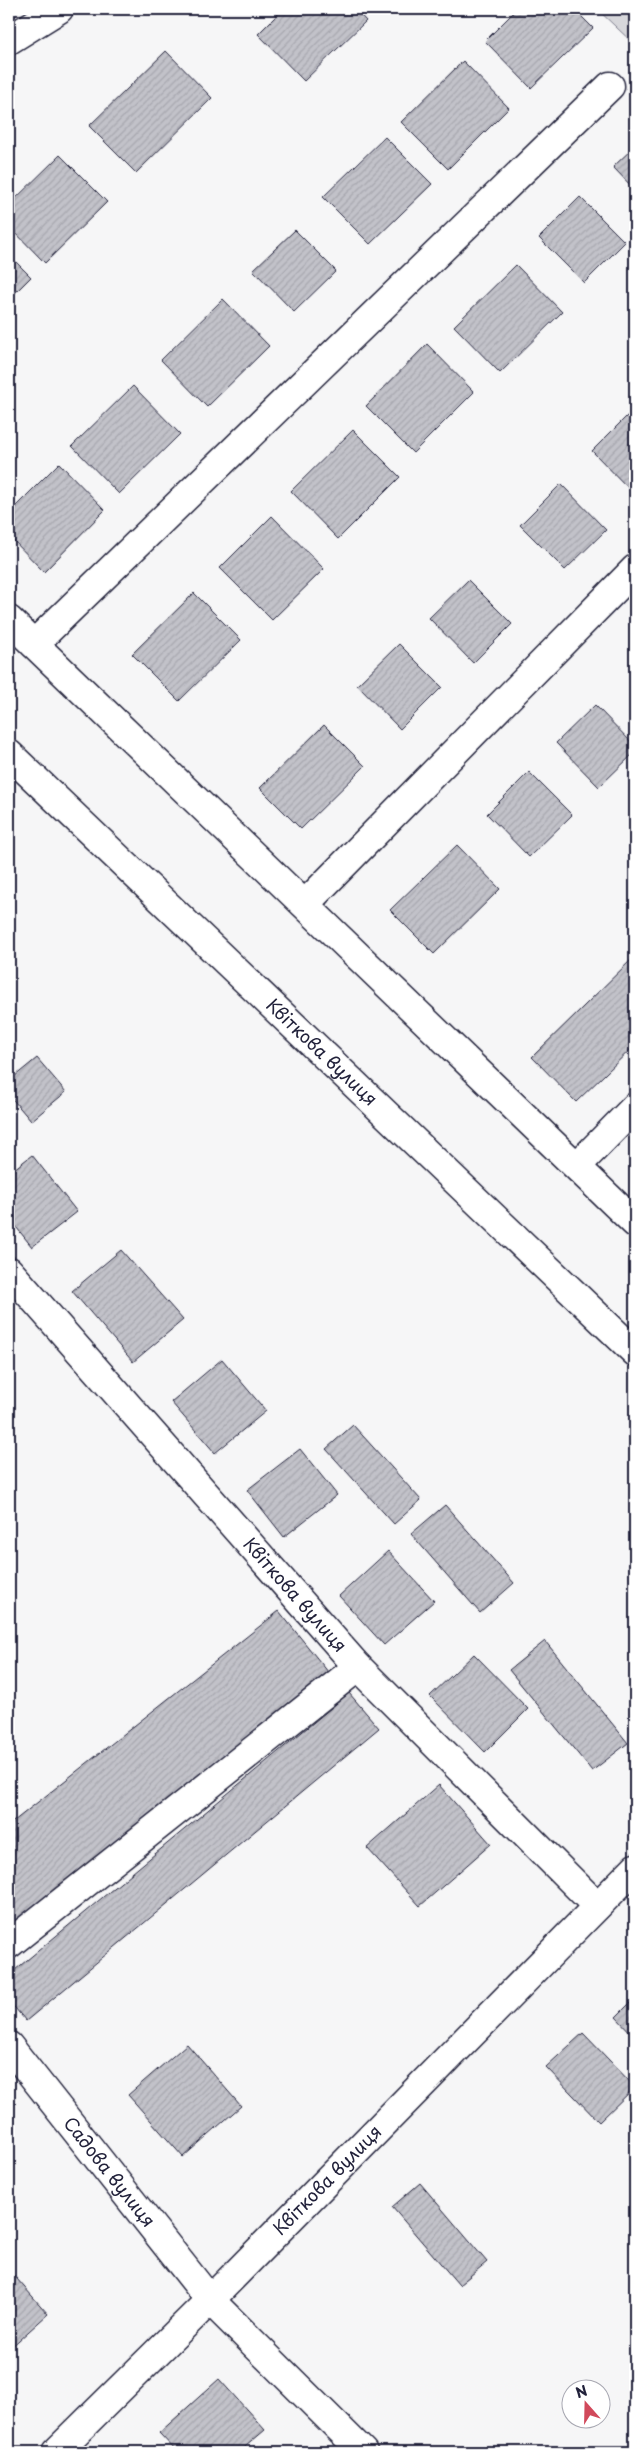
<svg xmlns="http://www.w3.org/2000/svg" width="644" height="2461" font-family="'Playpen Sans',sans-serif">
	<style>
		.grass { fill: #d7d7db; stroke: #7c7c8b }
		.building { fill: url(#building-hatch); stroke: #22223b }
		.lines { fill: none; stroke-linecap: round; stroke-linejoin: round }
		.minor-casing { stroke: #22223b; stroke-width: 31 }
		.minor { stroke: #fff; stroke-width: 28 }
		.labels { text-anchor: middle; stroke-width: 4; stroke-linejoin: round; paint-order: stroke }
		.street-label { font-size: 18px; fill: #22223b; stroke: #fff }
	</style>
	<defs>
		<pattern id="building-hatch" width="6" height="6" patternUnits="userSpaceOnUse" patternTransform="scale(1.25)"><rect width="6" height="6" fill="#c2c2c9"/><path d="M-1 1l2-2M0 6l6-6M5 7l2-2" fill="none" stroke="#a6a6ae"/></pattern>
	</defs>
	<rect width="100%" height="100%" fill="#f6f6f7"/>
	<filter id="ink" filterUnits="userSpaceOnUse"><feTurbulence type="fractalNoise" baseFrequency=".02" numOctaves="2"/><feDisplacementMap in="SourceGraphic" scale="10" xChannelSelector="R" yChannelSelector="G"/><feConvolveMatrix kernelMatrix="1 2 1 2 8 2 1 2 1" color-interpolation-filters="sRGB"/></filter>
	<g filter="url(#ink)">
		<path class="grass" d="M 597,9 L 635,9 L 635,45 Z"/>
		<path class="building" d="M 283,9 L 355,9 L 366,21 L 304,81 L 258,34 Z
			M 517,9 L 574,9 L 593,28 L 531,88 L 485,41 Z
			M 166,51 L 212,98 L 136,173 L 89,126 Z
			M 463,61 L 509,108 L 448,169 L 401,122 Z
			M 385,137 L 432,184 L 370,244 L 323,197 Z
			M 635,146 L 635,190 L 613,167 Z
			M 60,155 L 107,202 L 45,263 L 9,226 L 9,205 Z
			M 580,197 L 625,242 L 584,283 L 539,238 Z
			M 295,230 L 336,271 L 294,312 L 253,270 Z
			M 9,255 L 31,277 L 9,299 Z
			M 516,265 L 562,312 L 500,373 L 454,326 Z
			M 223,299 L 269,346 L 207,407 L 161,360 Z
			M 427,344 L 474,392 L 413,453 L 366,406 Z
			M 133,386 L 180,434 L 119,494 L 72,446 Z
			M 631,412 L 635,417 L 635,495 L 592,451 Z
			M 353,430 L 400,477 L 338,539 L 291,491 Z
			M 59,463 L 105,510 L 44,572 L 9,536 L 9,513 Z
			M 561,484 L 606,530 L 565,570 L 520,525 Z
			M 272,516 L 324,569 L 272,620 L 220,568 Z
			M 468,580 L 512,624 L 473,663 L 429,618 Z
			M 194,593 L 241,640 L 179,701 L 132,654 Z
			M 399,644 L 442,687 L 400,729 L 357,685 Z
			M 595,705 L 635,746 L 635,752 L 599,787 L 556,743 Z
			M 324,725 L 365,766 L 301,829 L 260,788 Z
			M 529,772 L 572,815 L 529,857 L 487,814 Z
			M 457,845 L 500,889 L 434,954 L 390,910 Z
			M 635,956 L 635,1045 L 576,1102 L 532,1057 Z
			M 37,1058 L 66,1092 L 31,1121 L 9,1095 L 9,1081 Z
			M 32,1155 L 77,1212 L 32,1247 L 9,1218 L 9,1173 Z
			M 121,1250 L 183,1320 L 133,1362 L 72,1291 Z
			M 222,1359 L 266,1411 L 215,1453 L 171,1402 Z
			M 353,1425 L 421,1500 L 394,1524 L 326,1449 Z
			M 300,1449 L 337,1495 L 284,1537 L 247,1490 Z
			M 445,1505 L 514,1583 L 480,1613 L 411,1534 Z
			M 388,1551 L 434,1601 L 384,1645 L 339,1596 Z
			M 279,1611 L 329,1673 L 9,1927 L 9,1825 Z
			M 545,1641 L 628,1743 L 592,1771 L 509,1670 Z
			M 474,1654 L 528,1709 L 485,1752 L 430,1696 Z
			M 349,1693 L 379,1728 L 26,2021 L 9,2001 L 9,1975 Z
			M 439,1785 L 491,1844 L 420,1906 L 367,1848 Z
			M 635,1998 L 635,2037 L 616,2017 Z
			M 583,2033 L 635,2087 L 599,2122 L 546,2067 Z
			M 187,2044 L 241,2106 L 183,2157 L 128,2095 Z
			M 420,2183 L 487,2262 L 459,2285 L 392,2207 Z
			M 9,2270 L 48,2314 L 9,2349 Z
			M 219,2379 L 265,2430 L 239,2452 L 177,2452 L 159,2433 Z"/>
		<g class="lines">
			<g class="minor-casing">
				<g id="minor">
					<path d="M 9,40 L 59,9"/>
					<path d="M 9,620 L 635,1223"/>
					<path d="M 34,644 L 610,86"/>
					<path id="s1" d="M 9,754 L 635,1352"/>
					<path d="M 305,904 L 635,569"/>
					<path d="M 577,1166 L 635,1107"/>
					<path id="s2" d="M 9,1271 L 358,1667 L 597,1906"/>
					<path d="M 9,1944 L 358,1667"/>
					<path id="s3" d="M 9,2046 L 210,2300 L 363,2452"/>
					<path id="s4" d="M 56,2452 L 210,2300 L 635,1868"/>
				</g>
			</g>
			<use href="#minor" class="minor"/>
		</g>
	</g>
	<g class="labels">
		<g class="street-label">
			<text dy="6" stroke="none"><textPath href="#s1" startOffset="432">Квіткова вулиця</textPath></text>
			<text dy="6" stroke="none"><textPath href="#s2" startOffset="432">Квіткова вулиця</textPath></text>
			<text dy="6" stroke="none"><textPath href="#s3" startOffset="161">Садова вулиця</textPath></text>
			<text dy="6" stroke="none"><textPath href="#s4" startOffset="384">Квіткова вулиця</textPath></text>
		</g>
	</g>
	<rect width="644" height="2461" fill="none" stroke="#fff" stroke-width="30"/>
	<rect x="15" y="15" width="614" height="2431" fill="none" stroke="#22223b" stroke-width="2" filter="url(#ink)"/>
	<g transform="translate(586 2404) rotate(340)"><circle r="24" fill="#ffffff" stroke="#a7a7b1"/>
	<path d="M0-4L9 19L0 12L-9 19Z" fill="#d1495b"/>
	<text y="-8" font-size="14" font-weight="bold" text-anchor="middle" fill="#22223b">N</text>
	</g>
</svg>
